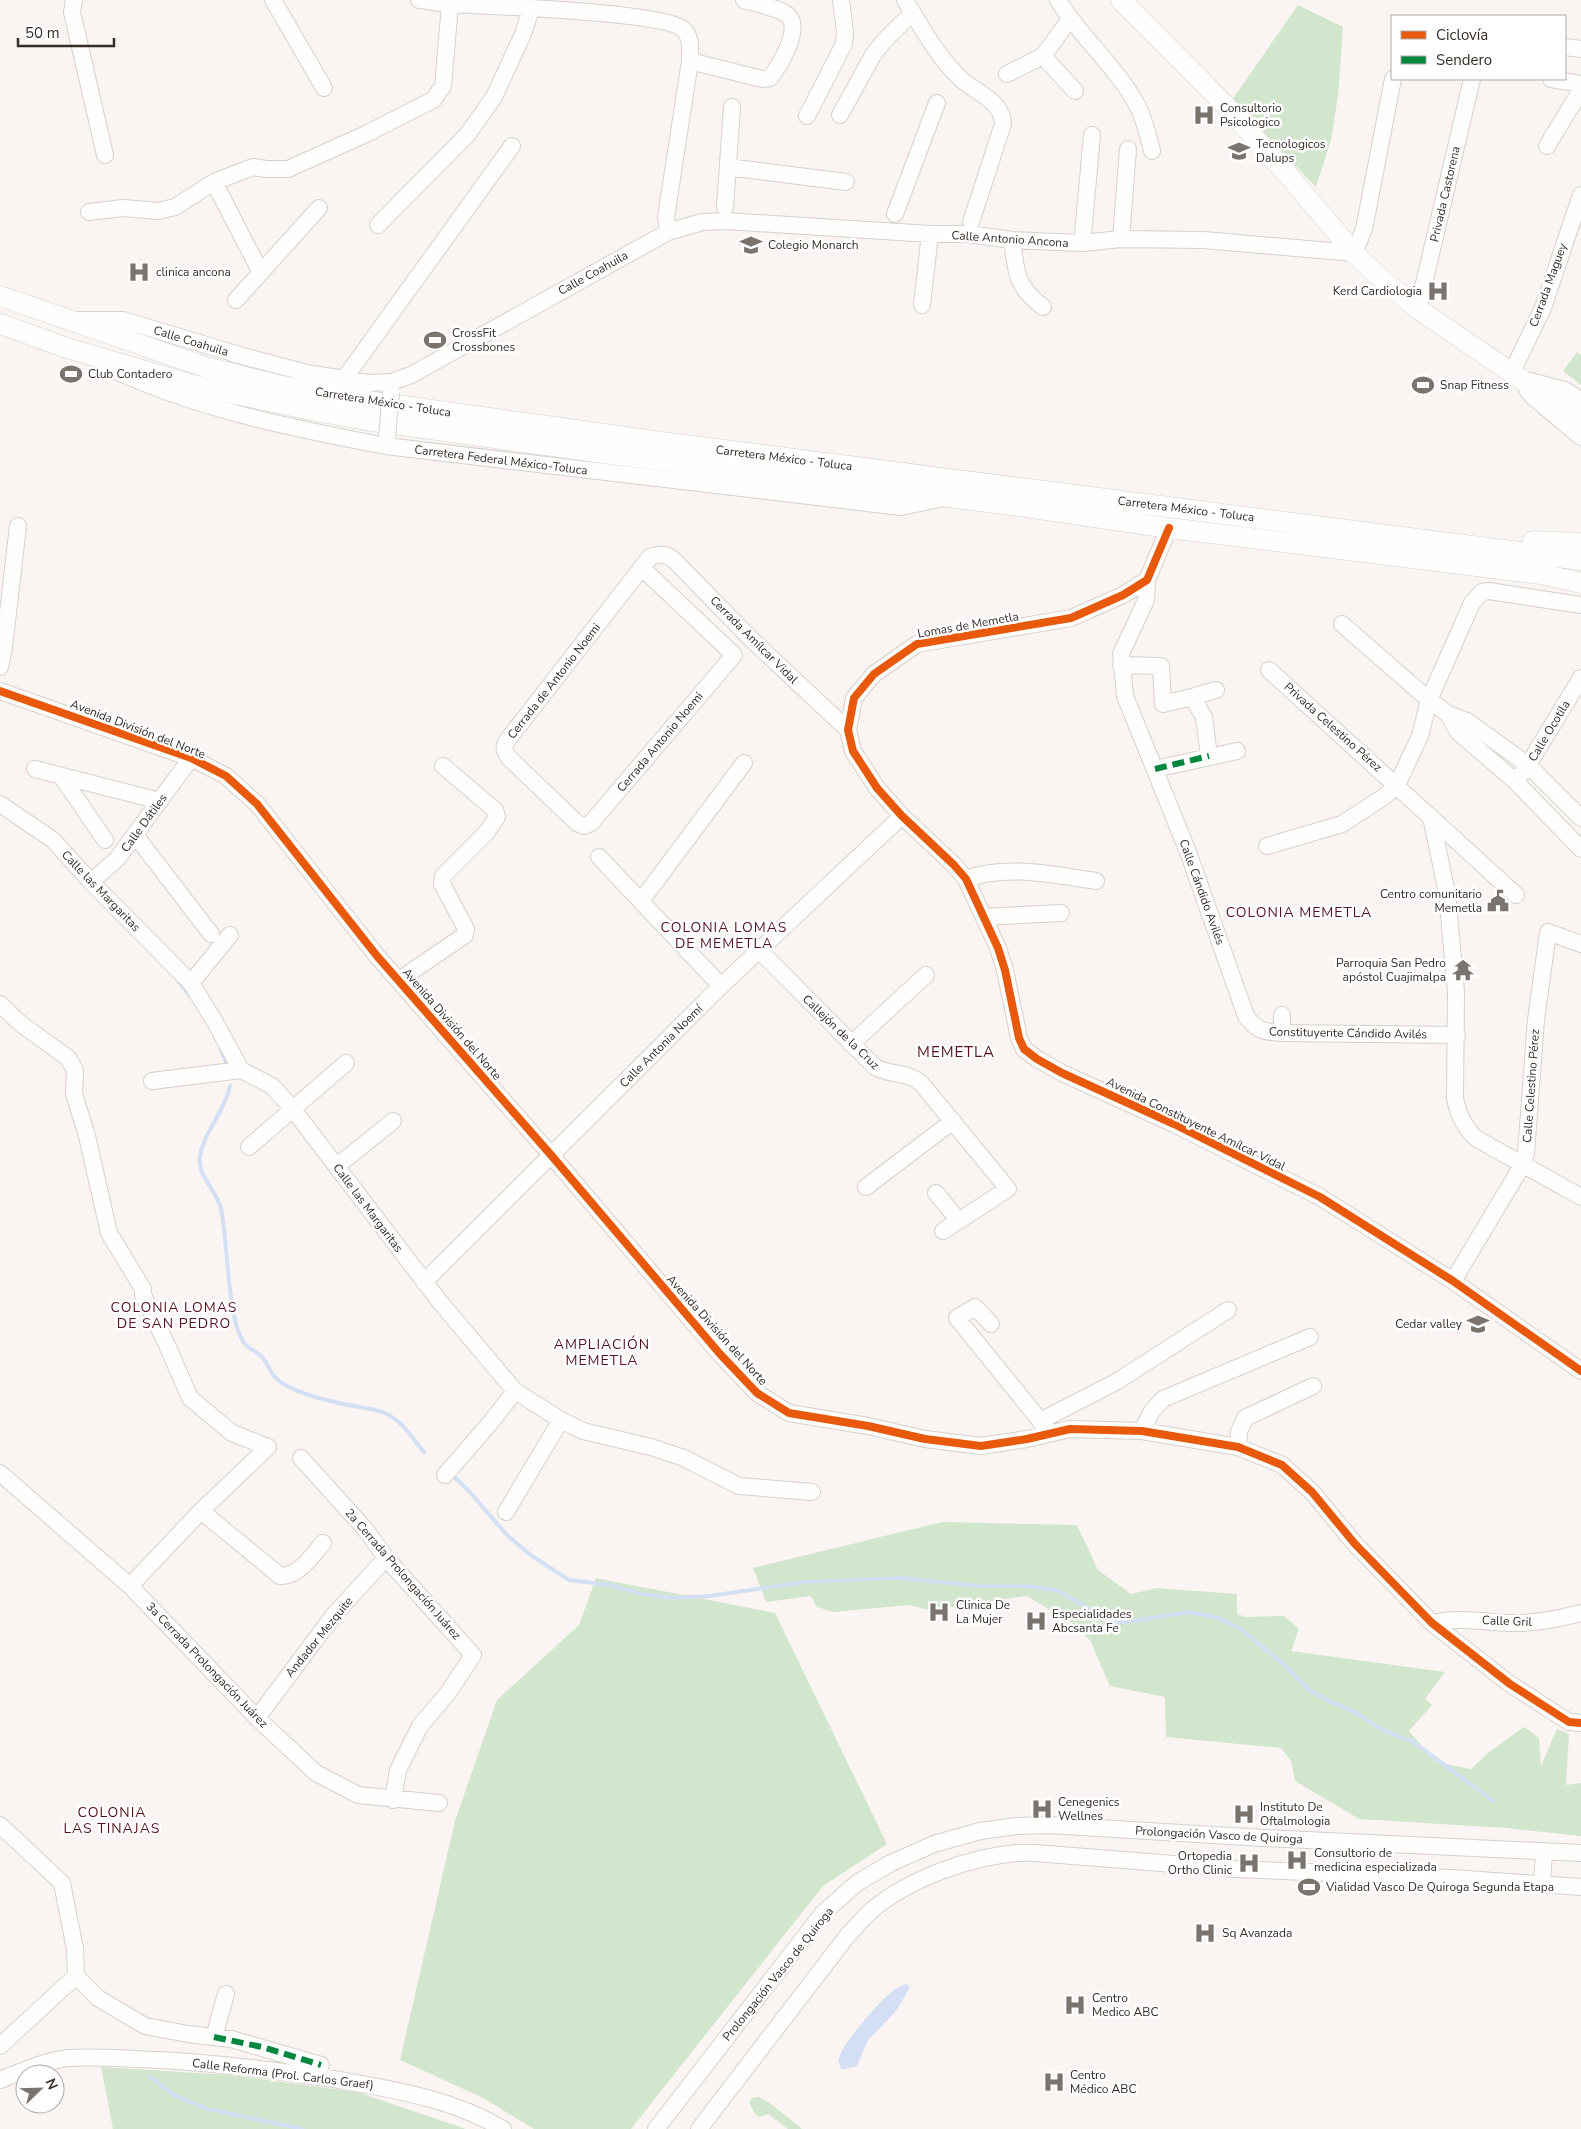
<svg xmlns="http://www.w3.org/2000/svg" width="1581" height="2129" font-family="'Nunito Sans',sans-serif">
	<style>
		.green { fill: #d1e6cc }
		.water { fill: #d4dff3 }
		.lines { fill: none; stroke-linecap: round; stroke-linejoin: round }
		.stream { stroke: #d4dff3; stroke-width: 4 }
		.minor-casing { stroke: #d7d0cc; stroke-width: 18 }
		.major-casing { stroke: #d7d0cc; stroke-width: 21 }
		.minor { stroke: #fefefd; stroke-width: 16 }
		.major { stroke: #fefefd; stroke-width: 20 }
		.minor-bridge-casing { stroke: #d7d0cc; stroke-width: 18; stroke-linecap: butt }
		.minor-bridge { stroke: #fefefd; stroke-width: 16 }
		.quiet { stroke: #00873e; stroke-width: 6; stroke-dasharray: 12 6; stroke-linecap: butt }
		.cycleway-casing { stroke: #fff; stroke-width: 11 }
		.cycleway { stroke: #e8590c; stroke-width: 8 }
		.labels { text-anchor: middle; stroke-width: 5; stroke-linejoin: round; paint-order: stroke }
		.poi-label { font-size: 12px; fill: #362d27; stroke: #fff; text-anchor: start }
		.street-label { font-size: 12px; fill: #362d27; stroke: #fff }
		.neighbourhood-label { font-size: 14px; letter-spacing: 1px; fill: #56111d; stroke: #fff }
		.quarter-label { font-size: 15px; letter-spacing: 1px; fill: #56111d; stroke: #fff }
	</style>
	<rect width="100%" height="100%" fill="#faf5f2"/>
	<path class="green" d="M 1298,5 L 1343,27 L 1338,96 L 1331,140 L 1316,187 L 1232,100 Z
		M 1577,352 L 1581,355 L 1581,385 L 1563,371 Z
		M 942,1522 L 1077,1525 L 1098,1570 L 1131,1594 L 1156,1588 L 1237,1594 L 1237,1614 L 1246,1617 L 1284,1616 L 1299,1629 L 1291,1651 L 1445,1672 L 1425,1699 L 1432,1705 L 1409,1731 L 1436,1762 L 1471,1769 L 1489,1752 L 1524,1727 L 1539,1738 L 1541,1766 L 1557,1729 L 1569,1734 L 1566,1785 L 1581,1783 L 1581,1836 L 1506,1828 L 1359,1819 L 1295,1781 L 1291,1761 L 1281,1748 L 1166,1737 L 1165,1697 L 1110,1686 L 1090,1640 L 1070,1622 L 1027,1596 L 929,1610 L 909,1605 L 833,1612 L 817,1607 L 811,1596 L 766,1602 L 753,1568 Z
		M 596,1578 L 775,1613 L 887,1844 L 823,1886 L 631,2129 L 534,2129 L 483,2098 L 400,2060 L 455,1821 L 497,1700 L 579,1625 Z
		M 101,2067 L 230,2075 L 357,2092 L 466,2129 L 113,2129 Z
		M 759,2097 L 770,2103 L 802,2129 L 788,2129 L 768,2114 L 760,2117 L 756,2115 L 749,2103 L 752,2098 Z"/>
	<path class="water" d="M 906,1984 L 910,1987 L 897,2010 L 868,2040 L 857,2066 L 842,2070 L 838,2061 C 840,2057 841,2051 844,2047 C 854,2032 889,1987 906,1984 Z"/>
	<g class="lines">
		<path class="stream" d="M 179,982 L 190,996
			M 220,1047 L 227,1065
			M 230,1086 C 225,1111 201,1137 200,1158 C 198,1178 217,1190 221,1209 C 228,1241 227,1319 244,1343 C 248,1349 257,1351 262,1357 C 269,1365 271,1377 282,1383 C 301,1395 332,1402 354,1406 C 364,1408 378,1409 387,1414 C 402,1421 413,1439 424,1452
			M 452,1475 L 468,1490 L 507,1535 L 532,1556 L 569,1580 L 610,1585 L 642,1594 L 674,1598 L 710,1596 L 805,1582 L 900,1578 L 979,1586 L 1027,1586 L 1056,1590 L 1075,1600 L 1094,1613 L 1110,1620 L 1127,1622 L 1189,1612 L 1218,1618 L 1241,1629 L 1289,1669 L 1309,1690 L 1329,1701 L 1353,1711 L 1381,1729 L 1415,1743 L 1493,1801
			M 149,2076 L 174,2095 L 207,2109 L 303,2129"/>
		<g class="minor-casing">
			<path id="minor" d="M 74,0 L 72,12 L 105,155
				M 273,0 L 324,88
				M 905,0 C 920,25 939,59 961,79 C 976,93 1003,101 1003,124 L 971,222
				M 1058,0 C 1081,38 1118,68 1138,107 C 1145,121 1148,136 1152,151
				M 1565,47 L 1581,49
				M 1043,56 L 1075,91
				M 690,61 L 762,79 L 770,78 C 780,65 805,25 785,13 C 774,7 757,4 744,0
				M 1007,74 L 1043,56 L 1070,19
				M 1551,79 L 1581,84
				M 840,115 L 873,55 L 883,42 L 912,13
				M 807,116 L 844,44 L 845,32 L 841,0
				M 1547,146 L 1581,90
				M 728,167 L 846,182
				M 214,182 L 261,273
				M 725,207 L 732,107
				M 89,212 L 123,208 L 158,211 L 175,207 L 214,182 L 253,167 L 266,169 L 288,169 L 366,134 L 433,100 L 443,86 L 450,4
				M 895,214 L 937,103
				M 378,225 L 467,135 L 494,97 L 523,34 L 531,9
				M 668,232 L 702,222 L 726,221 L 930,234 L 969,234 L 1012,240 L 1082,243 L 1121,239 L 1203,240 L 1354,253 L 1364,229 L 1393,79
				M 1083,234 L 1092,135
				M 1121,239 L 1128,149
				M 1012,240 C 1016,272 1016,287 1043,307
				M 236,300 L 319,208
				M 922,305 L 930,234
				M 1418,309 L 1472,79
				M 78,320 L 123,320 L 246,357 L 307,373 L 368,383 L 392,382 L 411,375 L 668,232 L 666,217 L 690,61 C 690,50 692,37 683,29 C 664,12 488,6 453,4 C 442,4 430,1 419,0
				M 103,365 C 192,408 290,428 386,446 L 901,507 L 939,499
				M 1512,372 L 1543,308 L 1581,195
				M 344,379 L 512,146
				M 1526,380 L 1565,390 L 1581,401
				M 1527,390 L 1532,396 L 1581,437
				M 1169,528 L 1147,580 L 1123,595 L 1071,618 L 917,644 L 874,674 L 854,698 L 848,730 L 853,751 L 877,788 L 902,816 L 954,865 L 966,879 L 998,948 L 1005,970 L 1019,1038 L 1024,1049 L 1037,1059 L 1062,1073 L 1174,1124 L 1320,1197 L 1453,1281 L 1581,1371
				M 642,568 L 734,655 L 591,823 L 584,826 L 577,823 L 509,758 C 505,752 503,748 506,742 L 650,557 C 661,553 665,554 674,560 L 751,639 L 848,730
				M 1147,580 L 1146,600 L 1121,654 L 1125,696 L 1188,852 L 1246,1016 C 1256,1031 1266,1032 1282,1033 L 1457,1035
				M 1342,624 L 1429,700 L 1448,714 L 1467,721 L 1528,765 L 1581,818
				M 1121,665 L 1161,666 L 1163,704 L 1192,697 L 1204,717 L 1209,756
				M 0,667 L 4,647 L 18,526
				M 1269,670 L 1516,895
				M 0,691 L 191,758 L 226,776 L 257,804 L 377,956 L 551,1155 L 720,1354 L 757,1393 L 789,1413 L 868,1426 L 925,1439 L 981,1446 L 1027,1439 L 1070,1429 L 1142,1431 L 1238,1447 L 1282,1465 L 1312,1492 L 1355,1544 L 1432,1623 L 1510,1684 L 1569,1722 L 1581,1723
				M 1192,697 L 1216,690
				M 1448,714 L 1458,732 L 1515,781 L 1581,849
				M 35,769 L 160,801
				M 1155,769 L 1237,751
				M 1521,774 L 1528,765 L 1581,678
				M 61,776 L 105,840
				M 0,804 L 53,840 L 91,882 L 191,983 L 215,1022 L 241,1070 L 272,1086 L 292,1108 L 440,1302 L 515,1391 L 561,1420 L 583,1431 L 651,1447 L 684,1458 L 739,1486 L 812,1492
				M 1431,817 L 1447,893 L 1456,992 L 1455,1098 C 1458,1114 1464,1128 1477,1139 L 1581,1197
				M 135,835 L 211,934
				M 1267,846 L 1342,824 L 1385,796 L 1397,785 L 1420,736 L 1429,700 L 1472,603 L 1482,592 L 1489,591 L 1581,605
				M 599,857 L 721,986
				M 966,879 C 1007,864 1054,875 1096,881
				M 91,882 L 117,859 L 191,758
				M 641,901 L 744,763
				M 984,917 L 1061,913
				M 759,950 L 875,1067 C 892,1076 905,1071 921,1083 L 1008,1189 L 943,1231
				M 399,980 L 465,935 L 466,929 L 442,884 L 443,876 L 486,833 L 497,817 L 495,810 L 443,766
				M 191,983 L 230,935
				M 0,1004 L 21,1024 L 68,1058 L 75,1070 L 74,1094 L 87,1136 L 109,1233 L 143,1289 L 143,1295 L 167,1345 L 190,1398 L 232,1433 L 268,1447 L 201,1511 L 130,1586
				M 1282,1015 L 1282,1033
				M 851,1044 L 926,975
				M 152,1081 L 241,1070
				M 249,1147 L 346,1063
				M 337,1166 L 393,1121
				M 866,1187 L 953,1121
				M 936,1193 L 959,1221
				M 1453,1281 L 1523,1164 L 1526,1153 L 1536,1020 L 1548,932 L 1581,944
				M 424,1282 L 721,986 L 902,816
				M 991,1324 L 975,1307 L 957,1318 L 1046,1428
				M 1040,1421 L 1116,1382 L 1228,1310
				M 1142,1431 L 1152,1411 L 1163,1399 L 1310,1337
				M 1238,1447 L 1239,1432 L 1245,1418 L 1313,1386
				M 301,1458 L 365,1529 L 386,1558 L 473,1655 L 448,1693 L 420,1726 L 398,1770 L 393,1800
				M 0,1473 L 130,1586 L 257,1718 L 316,1773 L 358,1795 L 439,1803
				M 445,1475 L 491,1422 L 515,1391
				M 201,1511 L 280,1576 C 298,1577 312,1556 323,1543
				M 506,1512 L 561,1420
				M 1432,1623 C 1461,1616 1488,1623 1517,1623 C 1539,1623 1560,1618 1581,1613
				M 257,1718 L 333,1616 L 386,1558
				M 0,1825 L 62,1883 L 75,1949 L 76,1976 L 98,1998 L 145,2026 L 188,2034 L 231,2039 L 321,2065
				M 1542,1885 L 1544,1851
				M 214,2037 L 226,1994
				M 0,2046 L 76,1976
				M 0,2080 C 22,2071 45,2061 68,2058 C 98,2056 130,2059 159,2060 C 220,2063 280,2071 340,2080 C 396,2090 453,2099 503,2129
				M 656,2129 L 823,1913 L 857,1883 L 891,1863 L 934,1844 L 980,1831 L 1017,1826 L 1049,1825 L 1264,1838 L 1581,1853
				M 699,2129 L 848,1935 C 856,1927 863,1918 872,1910 C 909,1879 969,1857 1017,1853 C 1027,1852 1038,1853 1048,1854 L 1236,1869 L 1452,1878 L 1581,1887"/>
		</g>
		<g class="major-casing">
			<path id="major" d="M 1121,0 L 1227,107 L 1288,175 L 1354,253 L 1378,276 L 1418,309 L 1581,420
				M 0,296 L 205,367 L 282,386 L 360,400 L 662,442 L 1581,560
				M 0,324 L 67,348 L 197,386 L 316,411 L 366,420 L 610,454 L 1019,506 L 1169,528 L 1541,574 L 1581,583
				M 1533,541 L 1581,543"/>
		</g>
		<use href="#minor" class="minor"/>
		<use href="#major" class="major"/>
		<g class="minor-bridge-casing">
			<path id="minor-bridge" d="M 387,437 L 391,392"/>
		</g>
		<use href="#minor-bridge" class="minor-bridge"/>
		<path class="quiet" d="M 1155,769 L 1209,756
			M 214,2037 L 262,2047 L 321,2065"/>
		<g class="cycleway-casing">
			<path id="cycleway" d="M 1169,528 L 1147,580 L 1123,595 L 1071,618 L 917,644 L 874,674 L 854,698 L 848,730 L 853,751 L 877,788 L 902,816 L 954,865 L 966,879 L 998,948 L 1005,970 L 1019,1038 L 1024,1049 L 1037,1059 L 1062,1073 L 1174,1124 L 1320,1197 L 1453,1281 L 1581,1371
				M 0,691 L 191,758 L 226,776 L 257,804 L 377,956 L 551,1155 L 720,1354 L 757,1393 L 789,1413 L 868,1426 L 925,1439 L 981,1446 L 1027,1439 L 1070,1429 L 1142,1431 L 1238,1447 L 1282,1465 L 1312,1492 L 1355,1544 L 1432,1623 L 1510,1684 L 1569,1722 L 1581,1723"/>
		</g>
		<use href="#cycleway" class="cycleway"/>
	</g>
	<defs>
		<g id="hospital-bare" transform="scale(1.725)"><path d="M-5-5h3v3.5h4V-5h3V5h-3V1.5h-4V5h-3Z" fill="#7b736e" stroke="#fff" stroke-width="2.5" paint-order="stroke"/></g>
		<g id="university-bare" transform="scale(1.725)"><path d="M0-5L7-2L0 1L-7-2ZM-4 1L0 2.5L4 1V4Q0 6-4 4Z" fill="#7b736e" stroke="#fff" stroke-width="2.5" paint-order="stroke"/></g>
		<g id="school-bare" transform="scale(1.725)"><path d="M0-5L7-2L0 1L-7-2ZM-4 1L0 2.5L4 1V4Q0 6-4 4Z" fill="#7b736e" stroke="#fff" stroke-width="2.5" paint-order="stroke"/></g>
		<g id="stadium-bare" transform="scale(1.725)"><path d="M0-5a6.5 5 0 1 0 0 10a6.5 5 0 1 0 0-10ZM-3.5-1.8h7v3.6h-7Z" fill="#7b736e" stroke="#fff" stroke-width="2.5" paint-order="stroke"/></g>
		<g id="civic-bare" transform="scale(1.725)"><path d="M-.6-6.5H3V-4.5H.6V-3L4-1V1h2V6H-6V1h2V-1L-.6-3ZM-1.2 2.5V6h2.4V2.5Z" fill="#7b736e" stroke="#fff" stroke-width="2.5" paint-order="stroke"/></g>
		<g id="temple-bare" transform="scale(1.725)"><path d="M0-6L5-2H3V0L6.5 2.5H4V6H1.5V3h-3V6H-4V2.5H-6.5L-3 0V-2H-5Z" fill="#7b736e" stroke="#fff" stroke-width="2.5" paint-order="stroke"/></g>
	</defs>
	<g fill-rule="evenodd">
		<use href="#hospital-bare" x="1204" y="115"/>
		<use href="#university-bare" x="1239" y="151"/>
		<use href="#school-bare" x="751" y="245"/>
		<use href="#hospital-bare" x="139" y="272"/>
		<use href="#hospital-bare" x="1438" y="291"/>
		<use href="#stadium-bare" x="435" y="340"/>
		<use href="#stadium-bare" x="71" y="374"/>
		<use href="#stadium-bare" x="1423" y="385"/>
		<use href="#civic-bare" x="1498" y="901"/>
		<use href="#temple-bare" x="1463" y="970"/>
		<use href="#school-bare" x="1478" y="1324"/>
		<use href="#hospital-bare" x="939" y="1612"/>
		<use href="#hospital-bare" x="1036" y="1621"/>
		<use href="#hospital-bare" x="1042" y="1809"/>
		<use href="#hospital-bare" x="1244" y="1814"/>
		<use href="#hospital-bare" x="1297" y="1860"/>
		<use href="#hospital-bare" x="1249" y="1863"/>
		<use href="#stadium-bare" x="1309" y="1887"/>
		<use href="#hospital-bare" x="1205" y="1933"/>
		<use href="#hospital-bare" x="1075" y="2005"/>
		<use href="#hospital-bare" x="1054" y="2082"/>
	</g>
	<g class="labels">
		<g class="poi-label">
			<text x="1220" y="112">Consultorio<tspan x="1220" dy="14">Psicologico</tspan></text>
			<text x="1256" y="148">Tecnologicos<tspan x="1256" dy="14">Dalups</tspan></text>
			<text x="768" y="249">Colegio Monarch</text>
			<text x="156" y="276">clinica ancona</text>
			<text x="1422" y="295" text-anchor="end">Kerd Cardiologia</text>
			<text x="452" y="337">CrossFit<tspan x="452" dy="14">Crossbones</tspan></text>
			<text x="88" y="378">Club Contadero</text>
			<text x="1440" y="389">Snap Fitness</text>
			<text x="1482" y="898" text-anchor="end">Centro comunitario<tspan x="1482" dy="14">Memetla</tspan></text>
			<text x="1446" y="967" text-anchor="end">Parroquia San Pedro<tspan x="1446" dy="14">apóstol Cuajimalpa</tspan></text>
			<text x="1462" y="1328" text-anchor="end">Cedar valley</text>
			<text x="956" y="1609">Clinica De<tspan x="956" dy="14">La Mujer</tspan></text>
			<text x="1052" y="1618">Especialidades<tspan x="1052" dy="14">Abcsanta Fe</tspan></text>
			<text x="1058" y="1806">Cenegenics<tspan x="1058" dy="14">Wellnes</tspan></text>
			<text x="1260" y="1811">Instituto De<tspan x="1260" dy="14">Oftalmologia</tspan></text>
			<text x="1314" y="1857">Consultorio de<tspan x="1314" dy="14">medicina especializada</tspan></text>
			<text x="1232" y="1860" text-anchor="end">Ortopedia<tspan x="1232" dy="14">Ortho Clinic</tspan></text>
			<text x="1326" y="1891">Vialidad Vasco De Quiroga Segunda Etapa</text>
			<text x="1222" y="1937">Sq Avanzada</text>
			<text x="1092" y="2002">Centro<tspan x="1092" dy="14">Medico ABC</tspan></text>
			<text x="1070" y="2079">Centro<tspan x="1070" dy="14">Médico ABC</tspan></text>
		</g>
		<g class="street-label">
			<text transform="translate(1445 194) rotate(-77)" y="4">Privada Castorena</text>
			<text transform="translate(1010 239) rotate(4)" y="4">Calle Antonio Ancona</text>
			<text transform="translate(593 273) rotate(-29)" y="4">Calle Coahuila</text>
			<text transform="translate(1548 285) rotate(-70)" y="4">Cerrada Maguey</text>
			<text transform="translate(191 341) rotate(17)" y="4">Calle Coahuila</text>
			<text transform="translate(383 402) rotate(9)" y="4">Carretera México - Toluca</text>
			<text transform="translate(784 458) rotate(7)" y="4">Carretera México - Toluca</text>
			<text transform="translate(501 460) rotate(7)" y="4">Carretera Federal México-Toluca</text>
			<text transform="translate(1186 509) rotate(7)" y="4">Carretera México - Toluca</text>
			<text transform="translate(968 625) rotate(-10)" y="4">Lomas de Memetla</text>
			<text transform="translate(754 640) rotate(45)" y="4">Cerrada Amílcar Vidal</text>
			<text transform="translate(554 681) rotate(-52)" y="4">Cerrada de Antonio Noemi</text>
			<text transform="translate(1333 727) rotate(42)" y="4">Privada Celestino Pérez</text>
			<text transform="translate(138 729) rotate(21)" y="4">Avenida División del Norte</text>
			<text transform="translate(1549 731) rotate(-59)" y="4">Calle Ocotila</text>
			<text transform="translate(660 742) rotate(-50)" y="4">Cerrada Antonio Noemi</text>
			<text transform="translate(144 823) rotate(-54)" y="4">Calle Dátiles</text>
			<text transform="translate(101 891) rotate(46)" y="4">Calle las Margaritas</text>
			<text transform="translate(1202 892) rotate(70)" y="4">Calle Cándido Avilés</text>
			<text transform="translate(452 1024) rotate(49)" y="4">Avenida División del Norte</text>
			<text transform="translate(841 1032) rotate(44)" y="4">Callejón de la Cruz</text>
			<text transform="translate(1348 1033) rotate(1)" y="4">Constituyente Cándido Avilés</text>
			<text transform="translate(661 1046) rotate(-45)" y="4">Calle Antonia Noemí</text>
			<text transform="translate(1531 1086) rotate(-86)" y="4">Calle Celestino Pérez</text>
			<text transform="translate(1196 1124) rotate(26)" y="4">Avenida Constituyente Amílcar Vidal</text>
			<text transform="translate(368 1208) rotate(53)" y="4">Calle las Margaritas</text>
			<text transform="translate(717 1330) rotate(48)" y="4">Avenida División del Norte</text>
			<text transform="translate(403 1574) rotate(49)" y="4">2a Cerrada Prolongación Juárez</text>
			<text transform="translate(1507 1621) rotate(2)" y="4">Calle Gril</text>
			<text transform="translate(319 1637) rotate(-51)" y="4">Andador Mezquite</text>
			<text transform="translate(207 1665) rotate(46)" y="4">3a Cerrada Prolongación Juárez</text>
			<text transform="translate(1219 1835) rotate(3)" y="4">Prolongación Vasco de Quiroga</text>
			<text transform="translate(778 1974) rotate(-51)" y="4">Prolongación Vasco de Quiroga</text>
			<text transform="translate(283 2074) rotate(7)" y="4">Calle Reforma (Prol. Carlos Graef)</text>
		</g>
		<g class="neighbourhood-label">
			<text x="1299" y="917">COLONIA MEMETLA</text>
			<text x="724" y="932">COLONIA LOMAS<tspan x="724" dy="16">DE MEMETLA</tspan></text>
			<text x="174" y="1312">COLONIA LOMAS<tspan x="174" dy="16">DE SAN PEDRO</tspan></text>
			<text x="602" y="1349">AMPLIACIÓN<tspan x="602" dy="16">MEMETLA</tspan></text>
			<text x="112" y="1817">COLONIA<tspan x="112" dy="16">LAS TINAJAS</tspan></text>
		</g>
		<g class="quarter-label">
			<text x="956" y="1057">MEMETLA</text>
		</g>
	</g>
	<rect x="1391" y="15" width="175" height="65" fill="#ffffff" stroke="#afaba9"/>
	<rect x="1401" y="31" width="25" height="8" fill="#e8590c" stroke="#afaba9"/>
	<text x="1436" y="40" font-size="15" fill="#362d27">Ciclovía</text>
	<rect x="1401" y="56" width="25" height="8" fill="#00873e" stroke="#afaba9"/>
	<text x="1436" y="65" font-size="15" fill="#362d27">Sendero</text>
	<g transform="translate(40 2089) rotate(67)"><circle r="24" fill="#ffffff" stroke="#afaba9"/>
	<path d="M0-4L9 19L0 12L-9 19Z" fill="#7b736e"/>
	<text y="-8" font-size="14" font-weight="bold" text-anchor="middle" fill="#362d27">N</text>
	</g>
	<path d="M18 38v8h96v-8" fill="none" stroke="#362d27" stroke-width="2.5"/>
	<text x="25" y="38" font-size="15" fill="#362d27" stroke="#ffffff" stroke-width="4" paint-order="stroke">50 m</text>
</svg>
